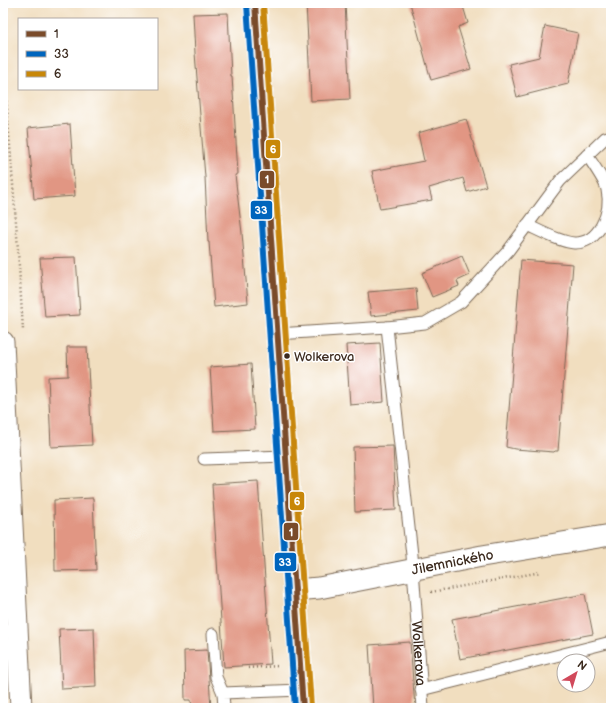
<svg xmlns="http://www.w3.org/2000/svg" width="614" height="711" font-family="'Balsamiq Sans',sans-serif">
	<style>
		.building { fill: #e19683 }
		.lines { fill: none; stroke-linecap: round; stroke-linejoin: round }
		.service-casing { stroke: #7b6956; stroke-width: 13 }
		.minor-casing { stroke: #7b6956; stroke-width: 23 }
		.tertiary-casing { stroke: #7b6956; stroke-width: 24 }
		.path { stroke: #7b6956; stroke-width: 2.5; stroke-dasharray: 1 3; stroke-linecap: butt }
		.service { stroke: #fff; stroke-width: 11 }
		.minor { stroke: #fff; stroke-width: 21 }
		.tertiary { stroke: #fff; stroke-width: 22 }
		.bus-1-casing { stroke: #fff; stroke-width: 9 }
		.bus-2-casing { stroke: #fff; stroke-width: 9 }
		.bus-3-casing { stroke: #fff; stroke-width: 9 }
		.bus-1 { stroke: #7a4b2a; stroke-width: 6 }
		.bus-2 { stroke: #0065bd; stroke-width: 6 }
		.bus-3 { stroke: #c88708; stroke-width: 6 }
		.bus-dot { fill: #3b2a1e; stroke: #fff; stroke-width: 1.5 }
		.labels { text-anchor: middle; stroke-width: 3; stroke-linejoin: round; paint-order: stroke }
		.bus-label { font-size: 13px; fill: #3b2a1e; stroke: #fff; text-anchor: start }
		.street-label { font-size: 14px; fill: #3b2a1e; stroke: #fff }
		.line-badge { stroke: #fff; stroke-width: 1.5 }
		.badge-label { font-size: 11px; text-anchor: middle; font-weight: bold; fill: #fff }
	</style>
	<rect width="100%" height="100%" fill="#fff"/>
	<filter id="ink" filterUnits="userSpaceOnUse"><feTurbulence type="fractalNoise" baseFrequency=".025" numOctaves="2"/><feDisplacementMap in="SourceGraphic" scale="8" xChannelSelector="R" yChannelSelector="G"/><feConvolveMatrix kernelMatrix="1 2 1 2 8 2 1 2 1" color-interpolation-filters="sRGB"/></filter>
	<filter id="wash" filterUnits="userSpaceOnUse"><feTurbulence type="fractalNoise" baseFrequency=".012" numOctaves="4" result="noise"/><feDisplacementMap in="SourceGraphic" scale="16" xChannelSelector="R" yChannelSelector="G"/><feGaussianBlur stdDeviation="0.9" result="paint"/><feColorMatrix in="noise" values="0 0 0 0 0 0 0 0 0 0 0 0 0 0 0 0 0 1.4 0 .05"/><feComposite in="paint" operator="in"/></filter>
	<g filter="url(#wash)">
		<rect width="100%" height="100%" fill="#f1debf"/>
		<g id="blocks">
			<path class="building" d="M 306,3 L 345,3 L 350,99 L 311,101 Z
				M 410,3 L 462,3 L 468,23 L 458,27 L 471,69 L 431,80 Z
				M 228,13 L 231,76 L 232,76 L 238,174 L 235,175 L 242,233 L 248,303 L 214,307 L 209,242 L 208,242 L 205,177 L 195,53 L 193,14 Z
				M 545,26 L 578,33 L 568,84 L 517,97 L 509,64 L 539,57 Z
				M 466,119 L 486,186 L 467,192 L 463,178 L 429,188 L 432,200 L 380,209 L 372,171 L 424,161 L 418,133 Z
				M 70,124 L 75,196 L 34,199 L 28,128 Z
				M 462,256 L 470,275 L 457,281 L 459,286 L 432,297 L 422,273 Z
				M 76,257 L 80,315 L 45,317 L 40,258 Z
				M 521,260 L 573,264 L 558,451 L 555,451 L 554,452 L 515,449 L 506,447 Z
				M 416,288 L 418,311 L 371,316 L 368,292 Z
				M 380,343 L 384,402 L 350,405 L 346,345 Z
				M 67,347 L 87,347 L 92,445 L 51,447 L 48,377 L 68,376 Z
				M 251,364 L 255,429 L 214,431 L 210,367 Z
				M 393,446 L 396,510 L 355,512 L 353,447 Z
				M 258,481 L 271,664 L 224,667 L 212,484 Z
				M 93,498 L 96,570 L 55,571 L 54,500 Z
				M 585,594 L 593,634 L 460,659 L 452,619 Z
				M 94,628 L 96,687 L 62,689 L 59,629 Z
				M 410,642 L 415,708 L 373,708 L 369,645 Z
				M 207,650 L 211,708 L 192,708 L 191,700 L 185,700 L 184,651 Z"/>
		</g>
	</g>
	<g filter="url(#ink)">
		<use href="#blocks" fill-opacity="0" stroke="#7b6956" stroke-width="1"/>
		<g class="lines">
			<g class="service-casing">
				<g id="service">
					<path d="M 527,225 C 540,231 560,242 574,243 C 599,244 612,212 607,190 C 606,182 592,163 587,155"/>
					<path id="s1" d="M 387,327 L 412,555 L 423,708"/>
					<path d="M 277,334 L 387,327 L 425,323 L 461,302 L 508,251 L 560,181 L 605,138 L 611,136"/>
					<path d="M 204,459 L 286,456"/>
					<path d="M 213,634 L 216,677 L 223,693"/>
					<path d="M 421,690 L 611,642"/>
					<path d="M 224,708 L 223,693 L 302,690"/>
				</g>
			</g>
			<g class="minor-casing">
				<g id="minor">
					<path d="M 3,342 L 21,708"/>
					<path id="s2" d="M 295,590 L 319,588 L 482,556 L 611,535"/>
				</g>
			</g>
			<g class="tertiary-casing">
				<path id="tertiary" d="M 255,3 L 303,708"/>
			</g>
			<path class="path" d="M 3,57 L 17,235 L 23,330
				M 431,592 L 541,572
				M 247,665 L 247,668 L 278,666"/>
			<use href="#service" class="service"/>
			<use href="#minor" class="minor"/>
			<use href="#tertiary" class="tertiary"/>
			<g class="bus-1-casing">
				<path id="bus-1" d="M 255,3 L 303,708"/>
			</g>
			<g class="bus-2-casing">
				<path id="bus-2" d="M 247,4 L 295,708"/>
			</g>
			<g class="bus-3-casing">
				<path id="bus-3" d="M 263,3 L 311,707"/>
			</g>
			<use href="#bus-1" class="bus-1"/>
			<use href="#bus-2" class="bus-2"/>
			<use href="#bus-3" class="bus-3"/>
		</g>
	</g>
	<circle class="bus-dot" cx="287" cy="356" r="3.5"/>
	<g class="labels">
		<g class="bus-label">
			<text x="294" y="361">Wolkerova</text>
		</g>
		<g class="street-label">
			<text dy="5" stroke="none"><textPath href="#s2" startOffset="160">Jilemnického</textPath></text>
			<text dy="5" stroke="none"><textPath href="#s1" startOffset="328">Wolkerova</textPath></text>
		</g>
	</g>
	<g class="line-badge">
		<rect x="265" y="139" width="16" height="20" rx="4" fill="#c88708"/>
		<rect x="259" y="170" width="16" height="19" rx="4" fill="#7a4b2a"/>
		<rect x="250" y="200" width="23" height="20" rx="4" fill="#0065bd"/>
		<rect x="289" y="491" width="16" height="20" rx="4" fill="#c88708"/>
		<rect x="283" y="522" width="16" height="19" rx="4" fill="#7a4b2a"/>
		<rect x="274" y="552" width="23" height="20" rx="4" fill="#0065bd"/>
	</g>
	<g class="badge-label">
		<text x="273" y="153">6</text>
		<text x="267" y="183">1</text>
		<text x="261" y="214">33</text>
		<text x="297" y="505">6</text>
		<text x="291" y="536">1</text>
		<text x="285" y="566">33</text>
	</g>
	<rect width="614" height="711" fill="none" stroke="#fff" stroke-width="16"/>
	<rect x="18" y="18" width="140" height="72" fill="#ffffff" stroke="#b1aaa5"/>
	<rect x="26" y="31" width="20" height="6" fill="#7a4b2a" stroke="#b1aaa5"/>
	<text x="54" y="38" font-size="12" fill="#3b2a1e">1</text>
	<rect x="26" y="51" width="20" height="6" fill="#0065bd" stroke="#b1aaa5"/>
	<text x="54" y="58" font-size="12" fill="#3b2a1e">33</text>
	<rect x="26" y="71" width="20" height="6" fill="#c88708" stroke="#b1aaa5"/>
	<text x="54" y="78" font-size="12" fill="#3b2a1e">6</text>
	<g transform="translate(576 673) rotate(38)"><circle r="19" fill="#ffffff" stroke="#b1aaa5"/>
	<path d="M0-3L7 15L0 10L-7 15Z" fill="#d1495b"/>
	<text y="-6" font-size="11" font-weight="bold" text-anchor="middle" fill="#3b2a1e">N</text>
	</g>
</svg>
